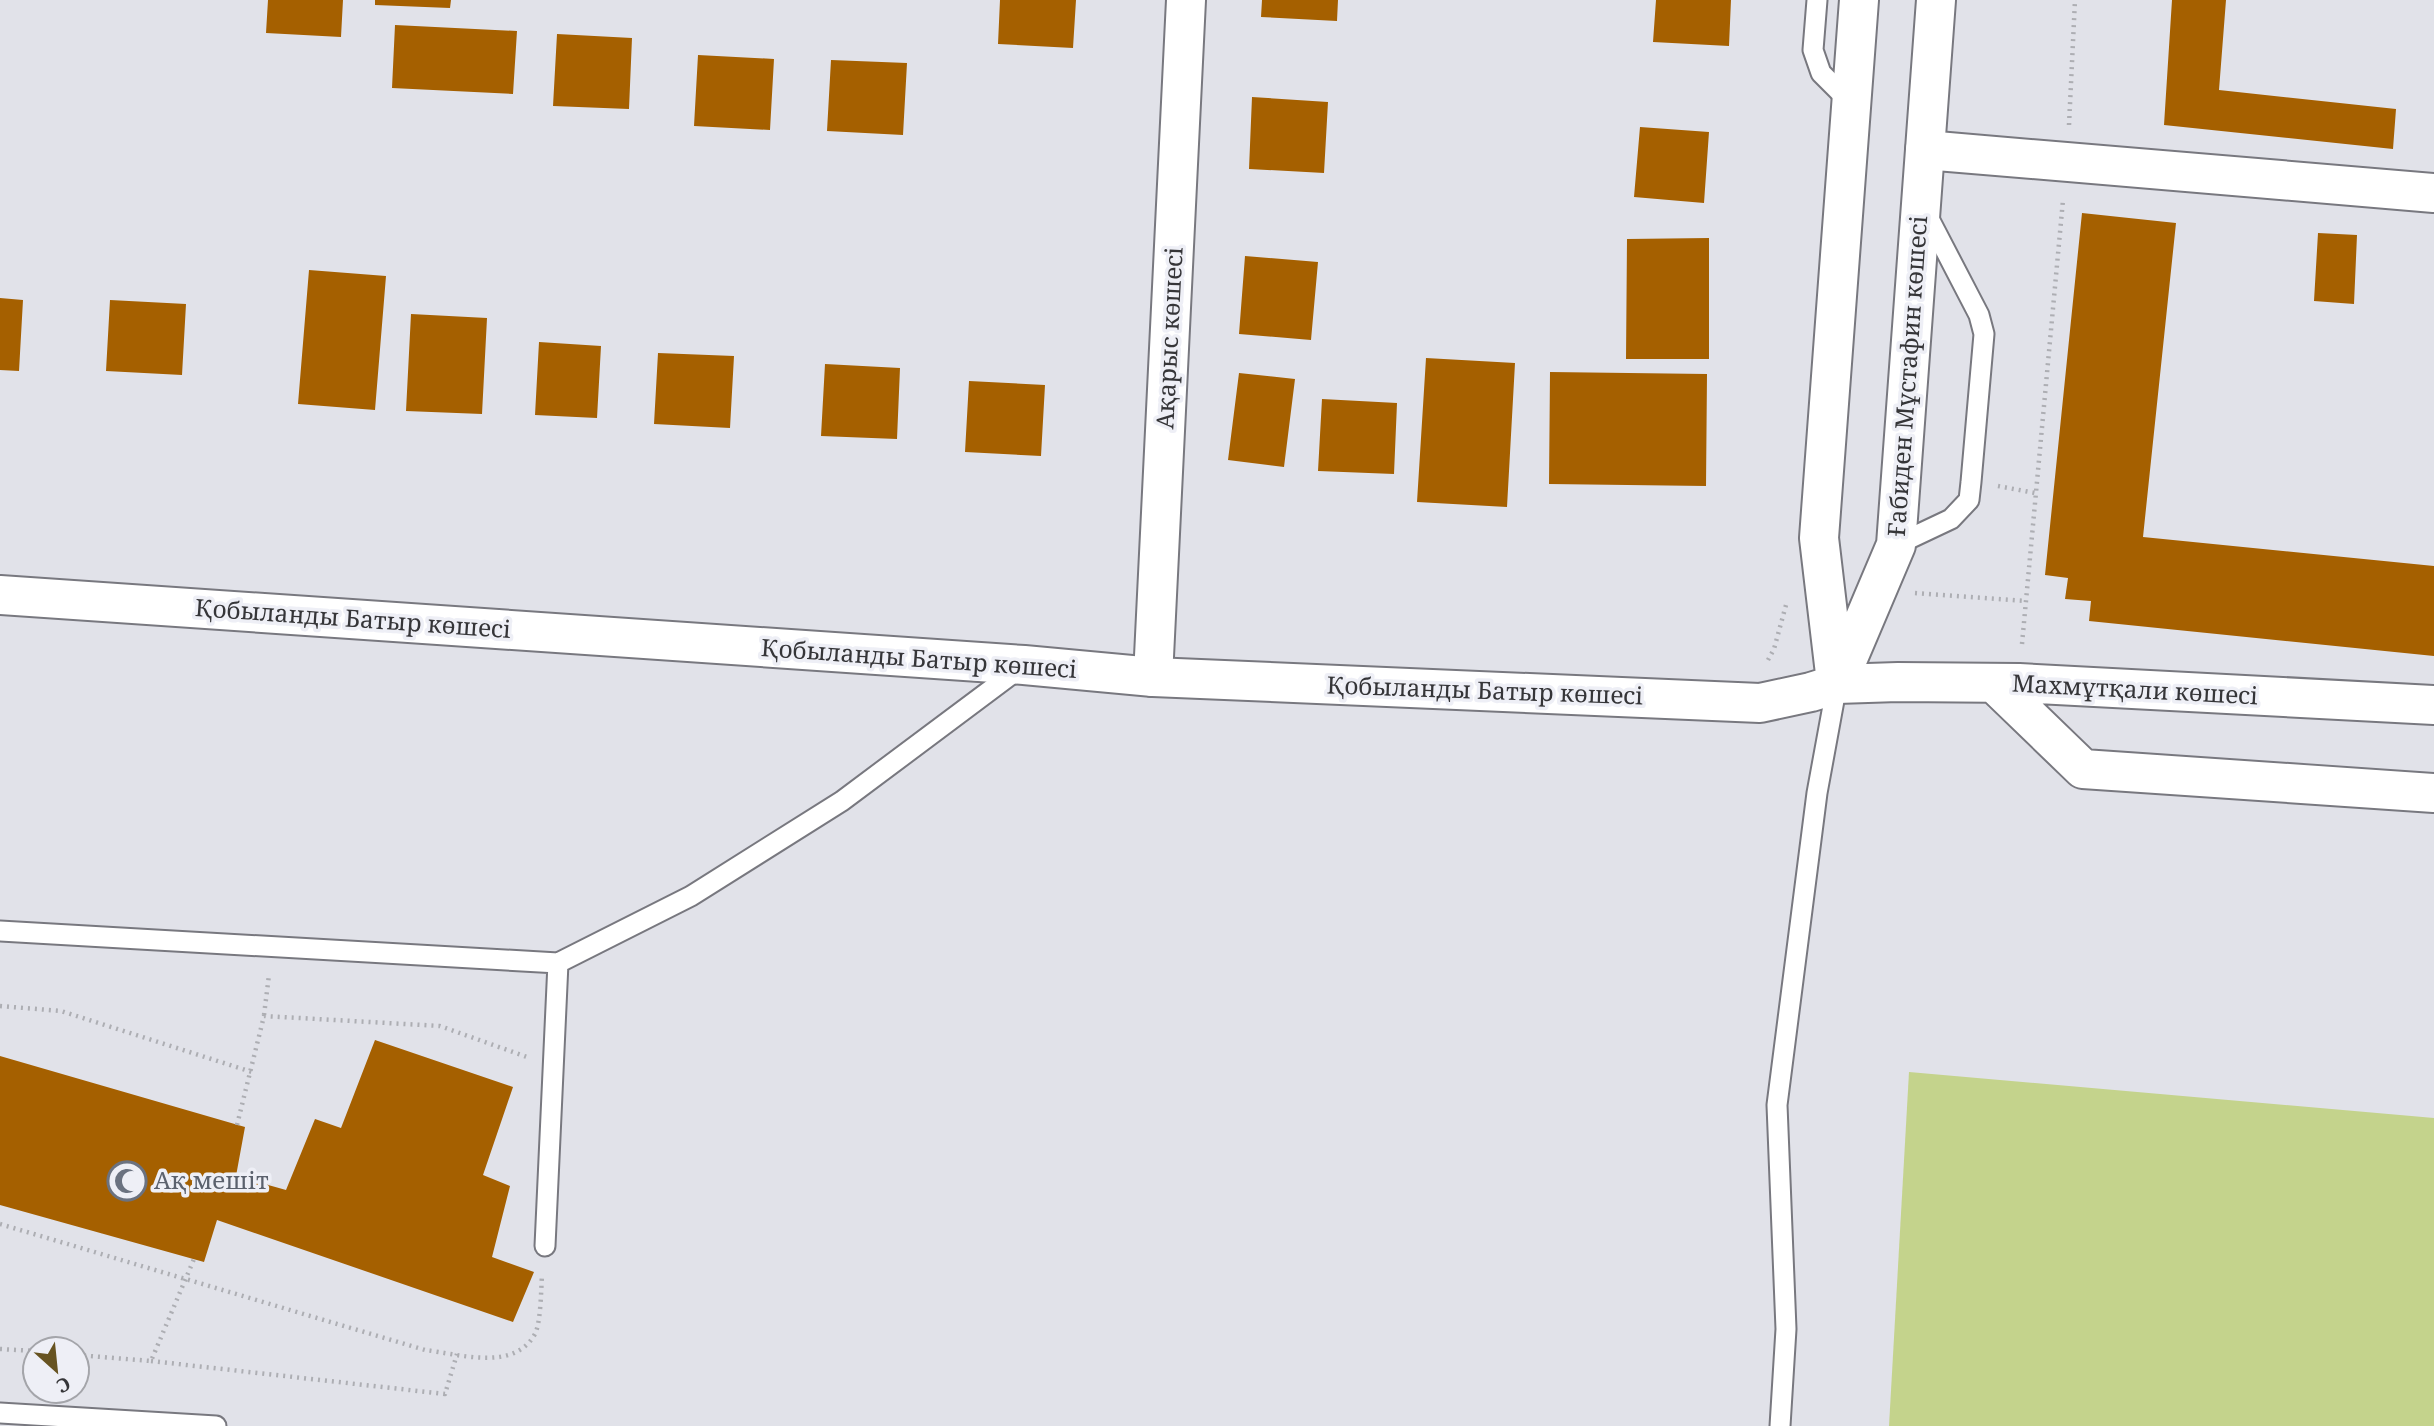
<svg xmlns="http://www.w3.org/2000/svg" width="2434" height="1426" font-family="'Noto Serif',serif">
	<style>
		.green { fill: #c4d38c }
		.building { fill: #a56000 }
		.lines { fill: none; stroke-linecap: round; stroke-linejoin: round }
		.service-casing { stroke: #78787f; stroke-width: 23 }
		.minor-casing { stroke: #78787f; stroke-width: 42 }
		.tertiary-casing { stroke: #78787f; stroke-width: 42 }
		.path { stroke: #adaeb3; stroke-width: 4.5; stroke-dasharray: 2 5; stroke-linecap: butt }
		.service { stroke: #fff; stroke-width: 19 }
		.minor { stroke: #fff; stroke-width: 38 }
		.tertiary { stroke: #fff; stroke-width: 38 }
		.labels { text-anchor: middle; stroke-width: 7; stroke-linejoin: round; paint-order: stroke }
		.street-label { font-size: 24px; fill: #353538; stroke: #eeeff6 }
		.worship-label { font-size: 24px; fill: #5b616d; stroke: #eeeff6; text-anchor: start }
	</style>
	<rect width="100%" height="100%" fill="#e1e2e9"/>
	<path class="green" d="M 1909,1072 L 2434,1118 L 2434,1426 L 1889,1426 Z"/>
	<path class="building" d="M 268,0 L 343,0 L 341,37 L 266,33 Z
		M 375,0 L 451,0 L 450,8 L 375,5 Z
		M 1000,0 L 1076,0 L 1073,48 L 998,44 Z
		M 1262,0 L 1338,0 L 1337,21 L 1261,17 Z
		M 1656,0 L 1731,0 L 1729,46 L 1653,42 Z
		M 2172,0 L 2226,0 L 2219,90 L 2396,109 L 2393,149 L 2164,125 Z
		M 395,25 L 517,31 L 513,94 L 392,88 Z
		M 557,34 L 632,38 L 629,109 L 553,106 Z
		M 698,55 L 774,59 L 770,130 L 694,126 Z
		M 831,60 L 907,63 L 903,135 L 827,131 Z
		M 1252,97 L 1328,102 L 1324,173 L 1249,169 Z
		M 1640,127 L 1709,132 L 1704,203 L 1634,197 Z
		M 2082,213 L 2176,223 L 2143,537 L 2434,566 L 2434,656 L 2089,621 L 2091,601 L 2065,599 L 2068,578 L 2045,575 Z
		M 2318,233 L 2357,235 L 2354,304 L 2314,301 Z
		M 1709,238 L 1709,359 L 1626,359 L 1627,239 Z
		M 1245,256 L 1318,262 L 1311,340 L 1239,334 Z
		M 309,270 L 386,276 L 375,410 L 298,404 Z
		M 0,298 L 23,300 L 19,371 L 0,370 Z
		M 110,300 L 186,304 L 182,375 L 106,371 Z
		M 411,314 L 487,318 L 482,414 L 406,411 Z
		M 539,342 L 601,346 L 597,418 L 535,415 Z
		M 658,353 L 734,356 L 730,428 L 654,424 Z
		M 1426,358 L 1515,363 L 1507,507 L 1417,502 Z
		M 825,364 L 900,368 L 897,439 L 821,436 Z
		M 1550,372 L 1707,374 L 1706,486 L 1549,484 Z
		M 1239,373 L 1295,379 L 1284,467 L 1228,460 Z
		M 969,381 L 1045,385 L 1041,456 L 965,452 Z
		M 1322,399 L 1397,403 L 1394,474 L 1318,471 Z
		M 375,1040 L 513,1087 L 483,1175 L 510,1186 L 492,1257 L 534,1272 L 513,1322 L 217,1220 L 204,1262 L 0,1205 L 0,1056 L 245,1127 L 236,1176 L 286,1190 L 315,1119 L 341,1128 Z"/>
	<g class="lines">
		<g class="service-casing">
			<path id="service" d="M 1817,0 L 1813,50 L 1821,73 L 1851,103
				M 1896,545 L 1951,519 L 1969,500 L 1971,482 L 1984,334 L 1979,315 L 1927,215
				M 0,931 L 558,963 L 691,896 L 842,801 L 1020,668
				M 545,1246 L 558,963
				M 0,1413 L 216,1426
				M 1780,1426 L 1786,1329 L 1777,1105 L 1817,793 L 1837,684"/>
		</g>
		<g class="minor-casing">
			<path id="minor" d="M 1925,150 L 2434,193
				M 1153,677 L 1186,0
				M 1994,683 L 2083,769 L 2434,793
				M 1837,684 L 1898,682 L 2019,683 L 2434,705"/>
		</g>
		<g class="tertiary-casing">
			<path id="tertiary" d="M 0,595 L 1024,665 L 1153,677 L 1760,703 L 1811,692 L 1837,684
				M 1836,682 L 1819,538 L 1859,0
				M 1837,684 L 1896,545 L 1936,0"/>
		</g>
		<path class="path" d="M 2069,125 L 2075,0
			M 1998,486 L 2035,493
			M 1915,593 L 2026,601
			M 2022,644 L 2063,200
			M 1768,660 L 1774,649 L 1786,605
			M 0,1006 L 61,1011 L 252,1072
			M 264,1015 L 269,975
			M 237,1125 L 264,1016 L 440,1026 L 527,1057
			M 0,1224 L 425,1350 C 459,1354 514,1372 535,1334 C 541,1322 541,1289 542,1275
			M 0,1349 L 35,1351
			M 77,1355 L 151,1361 L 194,1259
			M 151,1361 L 445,1394 L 457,1354"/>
		<use href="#service" class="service"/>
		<use href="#minor" class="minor"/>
		<use href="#tertiary" class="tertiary"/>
	</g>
	<defs>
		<g id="mosque-ring" transform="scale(2.0125)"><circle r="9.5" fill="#eeeff6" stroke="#6b7280" stroke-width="1.5"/><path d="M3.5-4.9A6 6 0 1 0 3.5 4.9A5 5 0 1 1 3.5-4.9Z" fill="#6b7280"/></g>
	</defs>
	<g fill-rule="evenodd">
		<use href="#mosque-ring" x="127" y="1181"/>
	</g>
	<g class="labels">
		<g class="street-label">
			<text transform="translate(1170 338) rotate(-87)" y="8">Ақарыс көшесі</text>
			<text transform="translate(1908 376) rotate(-86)" y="8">Ғабиден Мұстафин көшесі</text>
			<text transform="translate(353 619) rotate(4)" y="8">Қобыланды Батыр көшесі</text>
			<text transform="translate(919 659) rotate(4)" y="8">Қобыланды Батыр көшесі</text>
			<text transform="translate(2135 690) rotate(3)" y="8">Махмұтқали көшесі</text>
			<text transform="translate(1485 691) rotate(2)" y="8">Қобыланды Батыр көшесі</text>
		</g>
		<g class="worship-label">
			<text x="154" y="1189">Ақ мешіт</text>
		</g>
	</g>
	<g transform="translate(56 1370) rotate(153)"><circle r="33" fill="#eeeff6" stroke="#a4a5aa" stroke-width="2"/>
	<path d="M0-5L12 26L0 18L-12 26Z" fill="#675321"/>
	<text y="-10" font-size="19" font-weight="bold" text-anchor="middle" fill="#353538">С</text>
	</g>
</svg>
